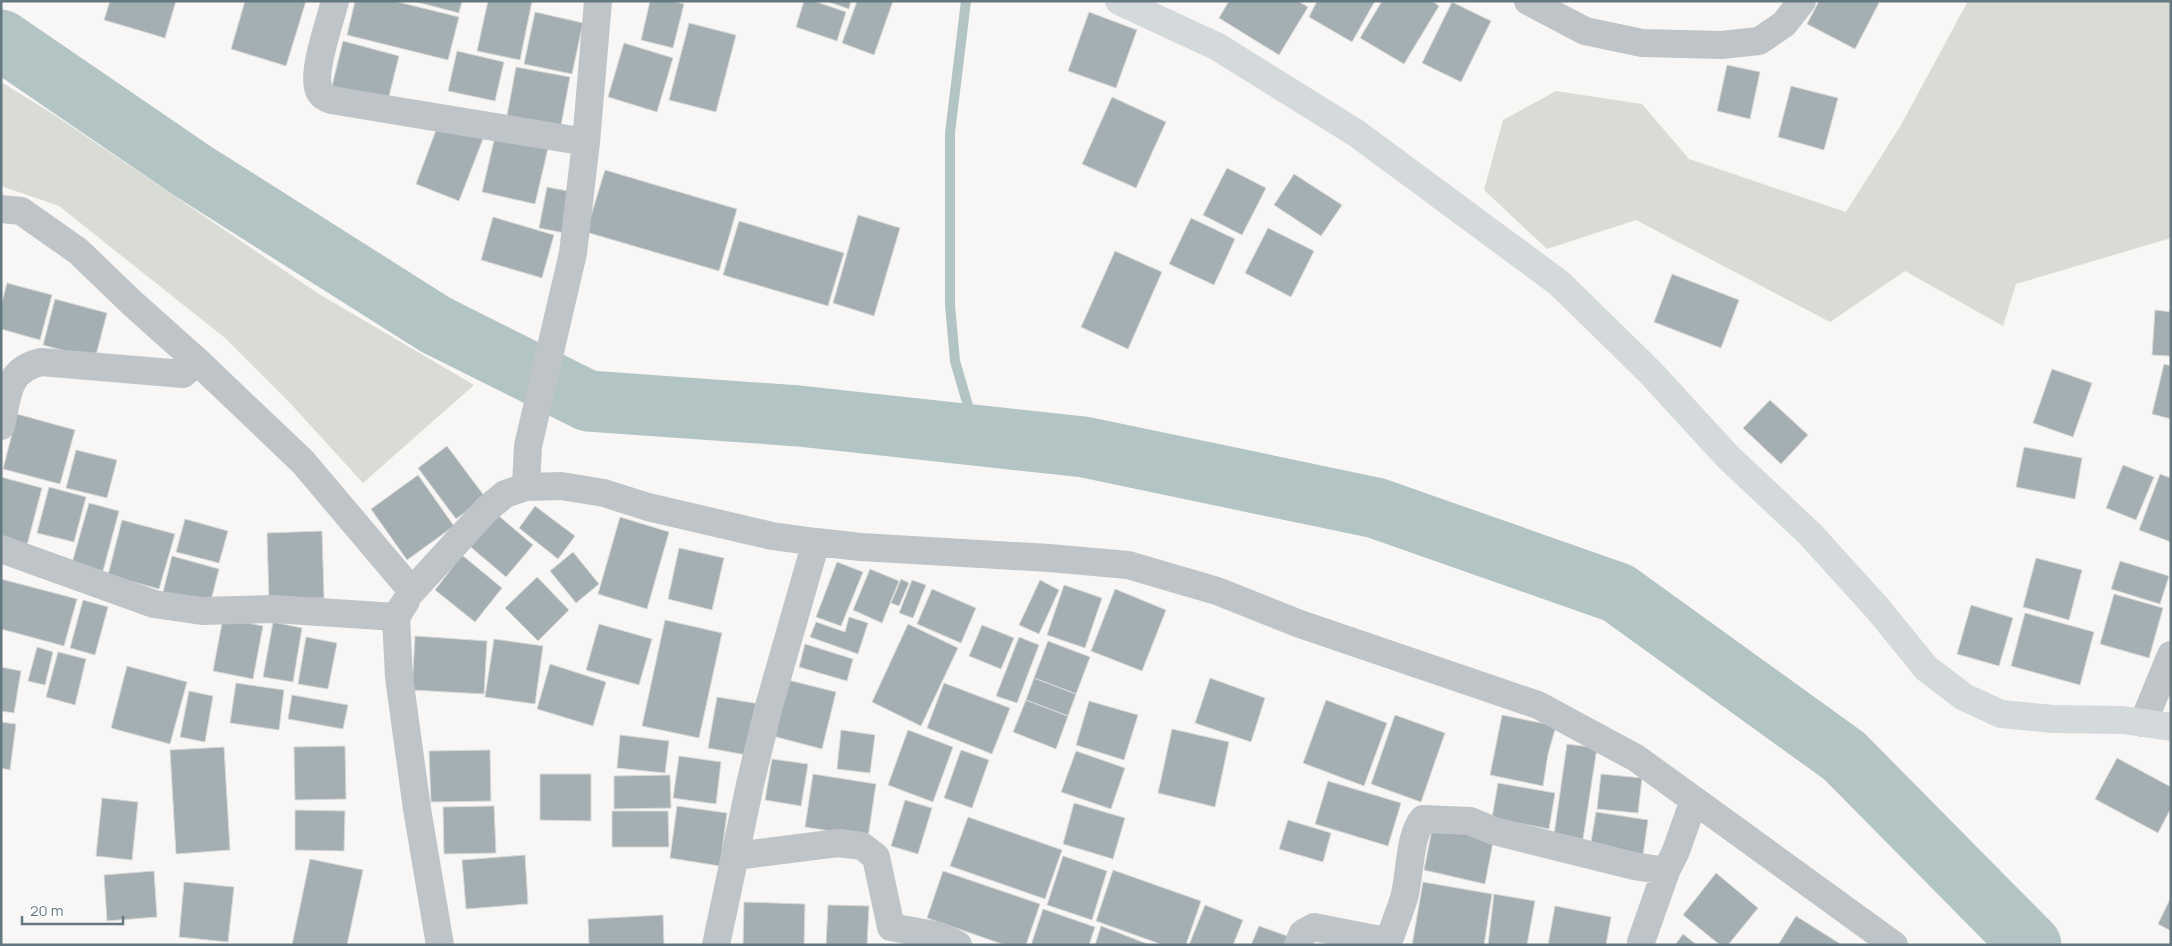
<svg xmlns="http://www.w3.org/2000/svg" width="2172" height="946" font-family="Manrope,sans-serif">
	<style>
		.green { fill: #d8dcd4 }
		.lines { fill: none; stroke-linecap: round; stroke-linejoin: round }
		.stream { stroke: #b3c4c5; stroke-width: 10 }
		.river { stroke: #b3c4c5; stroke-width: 61 }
		.building { fill: #a3afb3; stroke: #d9d9d7 }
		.street { stroke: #bec4c7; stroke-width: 28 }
		.secondary { stroke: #d4d9dc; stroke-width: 28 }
	</style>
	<rect width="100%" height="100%" fill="#f8f7f5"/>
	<path class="green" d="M 1968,1 L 2171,1 L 2171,238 L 2016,284 L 2003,326 L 1905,271 L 1830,322 L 1636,220 L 1547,249 L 1484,190 L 1503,120 L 1556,91 L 1642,104 L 1689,159 L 1846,212 L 1901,125 Z
		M 1,82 L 53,114 L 319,294 L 474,385 L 363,483 L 290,403 L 225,338 L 59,206 L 1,186 Z"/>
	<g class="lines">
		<path class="stream" d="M 966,1 L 950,133 L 950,305 L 955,361 L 971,416 L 979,436"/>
		<path class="river" d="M 1,40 L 194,172 L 436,325 L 588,401 L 799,416 L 1084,447 L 1376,508 L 1618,593 L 1844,756 L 2031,945"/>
	</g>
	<path class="building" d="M 110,1 L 176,1 L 165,38 L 104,20 Z
		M 245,1 L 306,1 L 286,66 L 231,49 Z
		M 355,1 L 394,1 L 459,17 L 448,60 L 347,35 Z
		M 413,1 L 462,1 L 459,13 Z
		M 488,1 L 532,1 L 520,60 L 477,51 Z
		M 650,1 L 671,1 L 684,4 L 673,48 L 641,40 Z
		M 804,1 L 814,1 L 846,12 L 837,41 L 796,27 Z
		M 826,1 L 851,1 L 849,9 Z
		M 857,1 L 893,1 L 874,55 L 842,43 Z
		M 1229,1 L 1298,1 L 1308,7 L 1279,55 L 1219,18 Z
		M 1317,1 L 1375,1 L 1352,42 L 1309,17 Z
		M 1382,1 L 1432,1 L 1439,6 L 1404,64 L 1360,38 Z
		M 1819,1 L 1875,1 L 1879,3 L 1855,49 L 1807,24 Z
		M 1452,2 L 1491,21 L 1461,82 L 1422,63 Z
		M 535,12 L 583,23 L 572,74 L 524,64 Z
		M 1089,12 L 1137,30 L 1116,88 L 1068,71 Z
		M 689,23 L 736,35 L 716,112 L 669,100 Z
		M 343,41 L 399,56 L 388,100 L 332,86 Z
		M 624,43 L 673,58 L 657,112 L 608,97 Z
		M 457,51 L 504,62 L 495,101 L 448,91 Z
		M 1727,65 L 1760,72 L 1750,119 L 1717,111 Z
		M 516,67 L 570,77 L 560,131 L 506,121 Z
		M 1791,86 L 1838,98 L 1824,150 L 1778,137 Z
		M 1112,97 L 1166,122 L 1136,188 L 1082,164 Z
		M 439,122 L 483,139 L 459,201 L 416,184 Z
		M 496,132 L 549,144 L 535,204 L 482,192 Z
		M 1227,168 L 1266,188 L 1242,235 L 1203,215 Z
		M 605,170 L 737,209 L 719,271 L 586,232 Z
		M 1294,174 L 1342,205 L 1321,236 L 1274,205 Z
		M 547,187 L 573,192 L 565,233 L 539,228 Z
		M 858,215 L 900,228 L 874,316 L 833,303 Z
		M 493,217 L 554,235 L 542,278 L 481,260 Z
		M 1191,218 L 1235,239 L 1214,285 L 1169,264 Z
		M 739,221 L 844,253 L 828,306 L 723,275 Z
		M 1268,228 L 1314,251 L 1291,297 L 1245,273 Z
		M 1115,251 L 1162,272 L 1128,349 L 1081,327 Z
		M 1672,274 L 1739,300 L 1721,348 L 1654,322 Z
		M 7,283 L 52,295 L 40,340 L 1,329 L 1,306 Z
		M 55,299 L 107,313 L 95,359 L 43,345 Z
		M 2155,310 L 2171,312 L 2171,356 L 2152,355 Z
		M 2164,364 L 2171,366 L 2171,419 L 2152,414 Z
		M 2052,369 L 2092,383 L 2073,437 L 2033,423 Z
		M 1770,400 L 1808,435 L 1781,464 L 1743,428 Z
		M 17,414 L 75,430 L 60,484 L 3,469 Z
		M 447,446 L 485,497 L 456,519 L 418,468 Z
		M 2024,447 L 2082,458 L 2075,499 L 2016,487 Z
		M 76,450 L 117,460 L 107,498 L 66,488 Z
		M 2123,465 L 2154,477 L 2136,520 L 2106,508 Z
		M 2160,474 L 2171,478 L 2171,542 L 2139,530 Z
		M 418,475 L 454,526 L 407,560 L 371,509 Z
		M 1,477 L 42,488 L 26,549 L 1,543 Z
		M 49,487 L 86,497 L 74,542 L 37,533 Z
		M 89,503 L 119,511 L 103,571 L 72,563 Z
		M 535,506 L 575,536 L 558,559 L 519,528 Z
		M 493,511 L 533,545 L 506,577 L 466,543 Z
		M 620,517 L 669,532 L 647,609 L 598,594 Z
		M 185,519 L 228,531 L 219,563 L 176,552 Z
		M 122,520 L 175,534 L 159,589 L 108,575 Z
		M 322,531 L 324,598 L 269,599 L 267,533 Z
		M 679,548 L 724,558 L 712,610 L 668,599 Z
		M 573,552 L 599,584 L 576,603 L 550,571 Z
		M 462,555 L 502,588 L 475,622 L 435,590 Z
		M 172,556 L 219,569 L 210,604 L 163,592 Z
		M 2036,558 L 2082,570 L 2069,620 L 2023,607 Z
		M 2120,561 L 2169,576 L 2160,604 L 2111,589 Z
		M 837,562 L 863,572 L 841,626 L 816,617 Z
		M 870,569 L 899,581 L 882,623 L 853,610 Z
		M 537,577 L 569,610 L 538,641 L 505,608 Z
		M 1,579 L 77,599 L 64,646 L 1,629 Z
		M 901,579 L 909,583 L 899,606 L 891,603 Z
		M 912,580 L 926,585 L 913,618 L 899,613 Z
		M 1040,580 L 1059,590 L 1039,634 L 1019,625 Z
		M 1064,585 L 1102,598 L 1085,648 L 1047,635 Z
		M 932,589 L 976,608 L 961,643 L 917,624 Z
		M 1115,589 L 1166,610 L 1142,671 L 1091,651 Z
		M 2114,594 L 2163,608 L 2149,658 L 2100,644 Z
		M 83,600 L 108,607 L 95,655 L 70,648 Z
		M 1971,605 L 2013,618 L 1999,666 L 1957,654 Z
		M 2025,613 L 2094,632 L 2080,685 L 2011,666 Z
		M 849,617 L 868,623 L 858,654 L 810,637 L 816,622 L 845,632 Z
		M 223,618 L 263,626 L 253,679 L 213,671 Z
		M 665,620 L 722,633 L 699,738 L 642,726 Z
		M 273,622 L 302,628 L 293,682 L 263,677 Z
		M 599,624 L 652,639 L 639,685 L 586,670 Z
		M 908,624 L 958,648 L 921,726 L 872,702 Z
		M 982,625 L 1014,638 L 1001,669 L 969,656 Z
		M 415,636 L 487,641 L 484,694 L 412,690 Z
		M 306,637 L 337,643 L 328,689 L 298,684 Z
		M 1019,637 L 1039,645 L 1017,703 L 996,696 Z
		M 494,639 L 543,646 L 535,704 L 485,697 Z
		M 1048,641 L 1090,657 L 1076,694 L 1034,678 Z
		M 805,644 L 853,659 L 847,681 L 799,667 Z
		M 37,647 L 53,652 L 45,685 L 28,681 Z
		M 58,652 L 86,659 L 75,705 L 46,697 Z
		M 550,664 L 606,682 L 593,726 L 537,709 Z
		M 127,666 L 187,682 L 170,744 L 111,728 Z
		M 1,667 L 21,671 L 14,713 L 1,711 Z
		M 1034,678 L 1076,694 L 1068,716 L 1026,700 Z
		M 1210,678 L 1265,698 L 1251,742 L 1195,723 Z
		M 784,679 L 836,692 L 822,749 L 769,735 Z
		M 236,683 L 284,690 L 279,730 L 230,723 Z
		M 944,683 L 1010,708 L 992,754 L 927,728 Z
		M 189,691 L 213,696 L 205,742 L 180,737 Z
		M 292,695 L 348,705 L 343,729 L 288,719 Z
		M 717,697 L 760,704 L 752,756 L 708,748 Z
		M 1026,700 L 1068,716 L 1056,749 L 1013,732 Z
		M 1326,700 L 1387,723 L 1364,786 L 1303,763 Z
		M 1089,701 L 1138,715 L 1124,760 L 1076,745 Z
		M 1395,715 L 1445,733 L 1421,802 L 1371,784 Z
		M 1502,715 L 1556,726 L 1548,754 L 1543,786 L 1490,775 Z
		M 1,722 L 16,724 L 10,770 L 1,768 Z
		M 1172,729 L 1229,742 L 1215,807 L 1158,793 Z
		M 841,730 L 875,735 L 870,773 L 837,769 Z
		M 908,730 L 953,747 L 933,802 L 888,785 Z
		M 620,735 L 669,741 L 665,773 L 617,768 Z
		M 1567,744 L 1597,748 L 1583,839 L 1554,835 Z
		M 345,746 L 346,799 L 295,800 L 294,747 Z
		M 224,747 L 230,850 L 176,854 L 170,750 Z
		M 490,750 L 491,801 L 431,802 L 429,751 Z
		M 961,750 L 989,760 L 972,808 L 944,798 Z
		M 1076,751 L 1125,768 L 1111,809 L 1061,792 Z
		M 679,756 L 721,762 L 716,804 L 673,798 Z
		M 2117,758 L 2171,787 L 2171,808 L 2158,833 L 2095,799 Z
		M 772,759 L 808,764 L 801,806 L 765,800 Z
		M 540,774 L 591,774 L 591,821 L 540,820 Z
		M 813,774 L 876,784 L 868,837 L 805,827 Z
		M 1601,774 L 1642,778 L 1638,813 L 1597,809 Z
		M 670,775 L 671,808 L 614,809 L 614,776 Z
		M 1328,781 L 1401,803 L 1388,846 L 1315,824 Z
		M 1498,783 L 1555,793 L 1549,829 L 1492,818 Z
		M 102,798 L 138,802 L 132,860 L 96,856 Z
		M 905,800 L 932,808 L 918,854 L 891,846 Z
		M 1074,803 L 1125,818 L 1113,859 L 1063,844 Z
		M 494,806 L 496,853 L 444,854 L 443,807 Z
		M 677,806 L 727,813 L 720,866 L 670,858 Z
		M 295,810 L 345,811 L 344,851 L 295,850 Z
		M 612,811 L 668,811 L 669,847 L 612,847 Z
		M 1596,812 L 1648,820 L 1642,862 L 1589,854 Z
		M 968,817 L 1062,850 L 1045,899 L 950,866 Z
		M 1288,820 L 1331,833 L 1323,862 L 1279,849 Z
		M 1433,824 L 1494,837 L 1485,884 L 1424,870 Z
		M 525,855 L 528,904 L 466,909 L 462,860 Z
		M 1063,856 L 1107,871 L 1092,920 L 1047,905 Z
		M 310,859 L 363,870 L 347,945 L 292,945 Z
		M 1113,870 L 1201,901 L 1186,945 L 1163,945 L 1096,921 Z
		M 154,871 L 157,917 L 107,921 L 104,875 Z
		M 943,871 L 1040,904 L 1026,945 L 1005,945 L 927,918 Z
		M 1716,873 L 1758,908 L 1728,945 L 1720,945 L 1683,915 Z
		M 184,882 L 234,887 L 228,942 L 179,937 Z
		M 1423,882 L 1492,894 L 1484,945 L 1412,945 Z
		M 1494,894 L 1535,901 L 1527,945 L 1488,945 Z
		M 2171,897 L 2171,931 L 2158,924 Z
		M 744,902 L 805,904 L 804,945 L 743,945 Z
		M 828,905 L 869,906 L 867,945 L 826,945 Z
		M 1205,905 L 1243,920 L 1233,945 L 1189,945 Z
		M 1555,906 L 1611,917 L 1606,945 L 1548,945 Z
		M 1043,909 L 1095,927 L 1089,945 L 1031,945 Z
		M 663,915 L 664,945 L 589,945 L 588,919 Z
		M 1796,916 L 1842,945 L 1778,945 Z
		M 1101,926 L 1150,945 L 1095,945 Z
		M 1259,926 L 1290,937 L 1288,945 L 1251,945 Z
		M 1683,934 L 1697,945 L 1675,945 Z"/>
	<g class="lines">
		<path class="street" d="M 335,1 C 330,22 313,68 318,87 C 319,94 324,97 331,100 L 586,142
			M 1528,1 L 1585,31 L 1642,43 L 1721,45 L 1759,41 L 1784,24 L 1802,1
			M 1,209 L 21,211 L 78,251 L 132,303 L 197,361 L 303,462 L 412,591 L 486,510 L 505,494 L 526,487 L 561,486 L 604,493 L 648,507 L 772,536 L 816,542 L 861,547 L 1049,558 L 1128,565 L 1217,591 L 1300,624 L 1538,705 L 1636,758 L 1894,945
			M 1,426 C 8,396 6,370 41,362 L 183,374 L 197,361
			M 526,487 L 528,446 L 573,253 L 586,142 L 598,1
			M 1,549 L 154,604 L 202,611 L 273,609 L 396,617
			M 406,601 L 396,617 L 399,677 L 417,809 L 440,945
			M 2143,723 L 2171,655
			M 735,856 L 838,843 L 862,846 L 876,857 L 891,927 L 940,936 L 958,945
			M 1641,942 L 1666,871
			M 716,945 L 751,780 L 769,706 L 816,542
			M 1298,945 L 1303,933 L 1314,927 L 1375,939 L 1383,939 L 1391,935 C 1395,923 1400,911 1404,898 C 1410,878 1409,834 1423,819 L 1470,821 L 1494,831 L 1634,866 L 1666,871 L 1676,851 L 1694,800"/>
		<path class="secondary" d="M 1119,1 L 1218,47 L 1356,133 L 1559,283 L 1650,372 L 1728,457 L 1810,534 L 1878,609 L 1926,668 L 1964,697 L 2001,714 L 2053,719 L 2123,720 L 2171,727"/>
	</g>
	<rect width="2172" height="946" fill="none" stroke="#637880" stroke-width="5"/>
	<path d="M22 916v8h101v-8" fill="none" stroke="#637880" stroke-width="2.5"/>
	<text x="30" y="916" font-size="15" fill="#637880" stroke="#ffffff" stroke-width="4" paint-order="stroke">20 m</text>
</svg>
